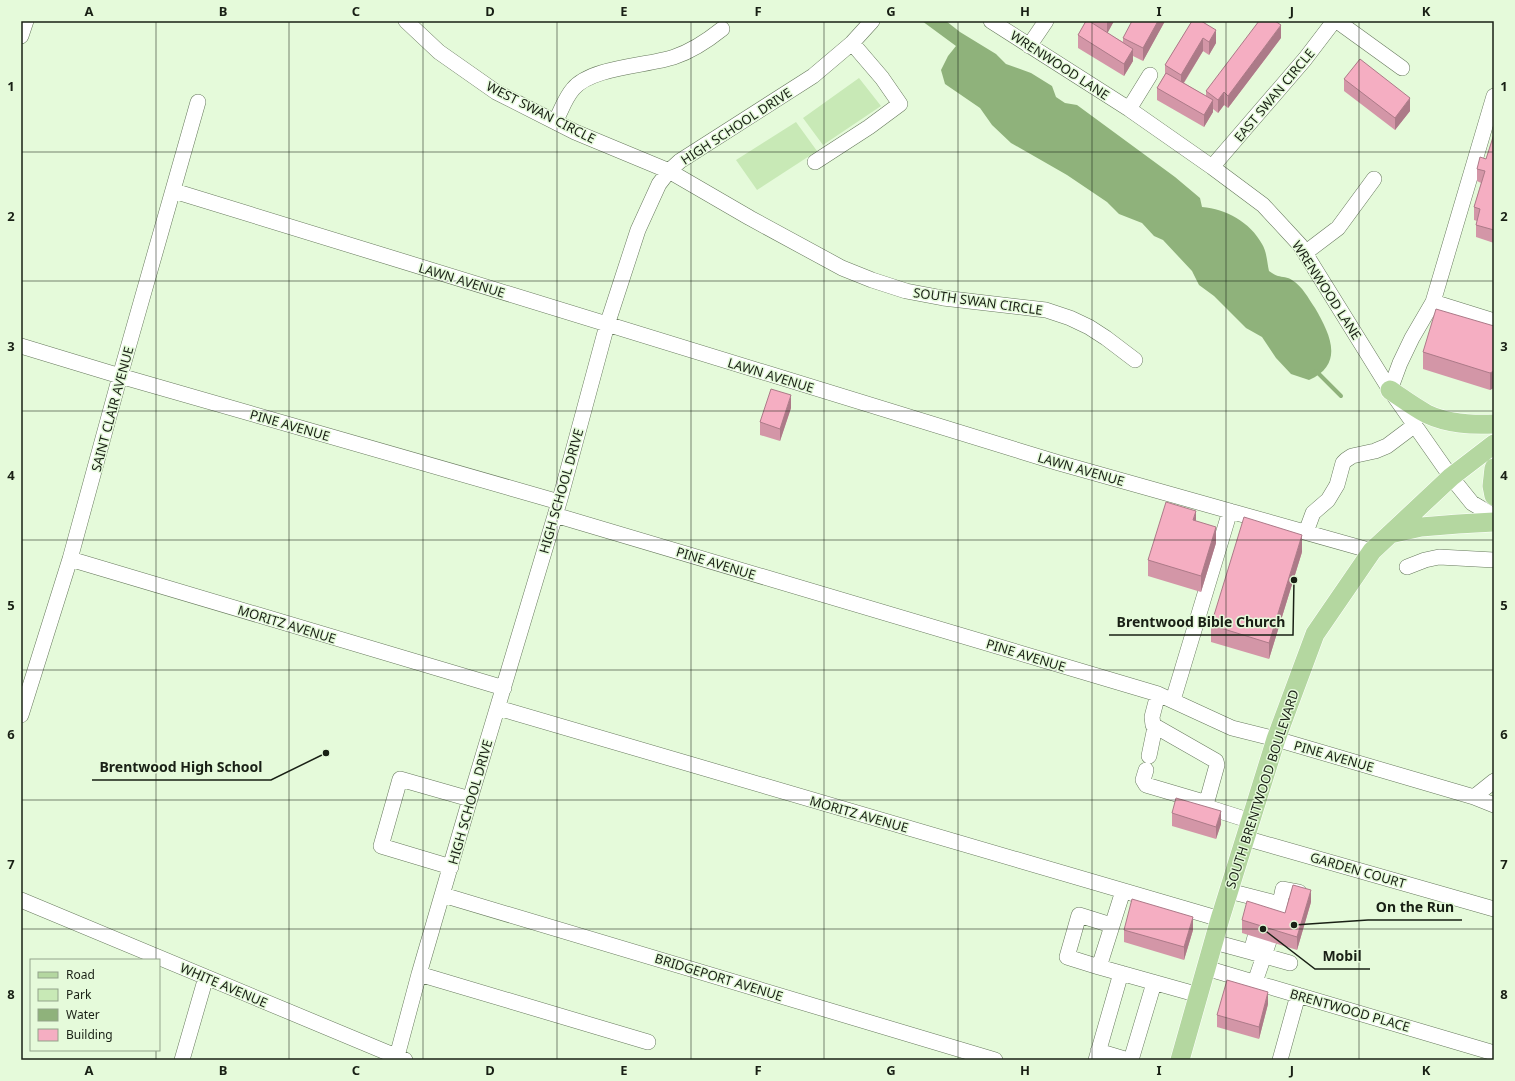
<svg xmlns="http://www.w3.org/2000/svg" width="1515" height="1081" font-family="'Noto Sans',sans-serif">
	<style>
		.green { fill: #c8e9b6 }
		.water { fill: #8fb27b }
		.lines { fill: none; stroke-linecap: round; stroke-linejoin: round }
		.stream { stroke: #8fb27b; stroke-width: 4 }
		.minor-casing { stroke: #67795d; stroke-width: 16 }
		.major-casing { stroke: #fff; stroke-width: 20 }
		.minor { stroke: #fff; stroke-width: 15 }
		.major { stroke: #b4d7a0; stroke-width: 19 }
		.wall { fill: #d396a7 }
		.shaded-wall { fill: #ac7a88 }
		.building { fill: #f5aec2; stroke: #ac7a88 }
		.grid { fill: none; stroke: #192015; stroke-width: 1; stroke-opacity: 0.55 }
		.labels { text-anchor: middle; stroke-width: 3; stroke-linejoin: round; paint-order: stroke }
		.street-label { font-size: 13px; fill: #192015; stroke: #e5fada }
		.leader { fill: none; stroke: #192015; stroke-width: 1.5 }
		.callout-dot { fill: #192015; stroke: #e5fada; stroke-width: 1.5 }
		.callout-label { font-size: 14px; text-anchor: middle; font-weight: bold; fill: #192015; stroke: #e5fada; stroke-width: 3; stroke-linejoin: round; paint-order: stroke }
		.neatline { fill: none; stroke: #192015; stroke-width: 1.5 }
		.grid-label { font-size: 13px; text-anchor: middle; font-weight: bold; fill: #192015 }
	</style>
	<rect width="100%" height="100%" fill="#e5fada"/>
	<path class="green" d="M 859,78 L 881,106 L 823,145 L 803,118 Z
		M 796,122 L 817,151 L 757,190 L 736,160 Z"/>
	<path class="water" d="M 922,21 L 946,21 L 960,32 L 996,54 L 1006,64 L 1031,73 L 1052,86 L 1056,97 L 1065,103 L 1077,105 L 1175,177 L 1200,198 L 1202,207 C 1226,209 1250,222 1262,244 C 1267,252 1267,263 1269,271 C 1272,273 1275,275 1278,276 C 1282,277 1288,277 1292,280 C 1303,287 1308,298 1315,308 C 1330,334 1345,364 1309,380 L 1291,374 L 1276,358 L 1262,337 L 1246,328 L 1214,296 L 1199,285 L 1192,271 L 1163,240 L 1154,236 L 1142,223 L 1119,214 L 1107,202 L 1067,175 L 1011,143 L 992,125 L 980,108 L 945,84 L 941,70 L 948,56 L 956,46 Z"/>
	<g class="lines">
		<path class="stream" d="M 1316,371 L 1341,396"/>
		<g class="minor-casing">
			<path id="minor" d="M 406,21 L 439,52 L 496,92 L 575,132 L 669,171 L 750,218 L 842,268 L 872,280 L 906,291 L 943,298 L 1046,310 L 1070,318 L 1089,327 L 1106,338 L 1135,360
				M 991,21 L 1129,109 L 1212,167 L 1263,205 L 1300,245 L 1390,390 L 1451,477 L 1472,503 L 1494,516
				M 1337,21 L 1402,68
				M 21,36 L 26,21
				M 1029,46 L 1046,21
				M 1129,109 L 1150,75
				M 555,122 C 561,111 565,98 573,89 C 591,67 647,66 674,57 C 692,51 707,41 722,29
				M 815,162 L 869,127 L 900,104 L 882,78 L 852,43
				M 1212,167 L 1305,59 L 1334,21
				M 174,191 L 1059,463 L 1372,551
				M 1305,253 L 1338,228 L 1374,179
				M 1433,302 L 1494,321
				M 21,346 L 120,376 L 559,502
				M 1390,390 L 1400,363 L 1412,338 L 1433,302 L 1494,96
				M 555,515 L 1158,694 L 1232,728 L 1276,739 L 1474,797 L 1494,805
				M 1306,532 L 1313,513 L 1328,500 L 1337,485 L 1343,463 L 1346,460 L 1352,456 L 1375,451 L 1387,446 L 1415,425
				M 70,559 L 504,688
				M 1407,567 L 1425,560 L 1439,557 L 1494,560
				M 1158,694 L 1152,717 L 1153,725 L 1216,761 L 1217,765 L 1207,801 L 1207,807 L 1251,821
				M 1173,700 L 1230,511
				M 498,708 L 1220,919
				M 21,715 L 70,559 L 120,376 L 198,102
				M 1149,756 L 1155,727
				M 1146,770 L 1143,780 L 1146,785 L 1207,803
				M 1474,797 L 1494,781
				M 1245,838 L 1494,909
				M 451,867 L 381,846 L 400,779 L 470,799
				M 1123,891 L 1099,967 L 1199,995
				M 1229,891 L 1280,904
				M 443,895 L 995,1060
				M 21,900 L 405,1060
				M 1278,913 L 1283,889 L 1299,892
				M 1255,937 L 1251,952 L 1290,963
				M 1214,942 L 1251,952
				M 1099,967 L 1067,957 L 1079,915 L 1111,925
				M 1206,968 L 1494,1053
				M 419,974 L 648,1042
				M 1255,982 L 1269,941
				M 1098,1051 L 1128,1060
				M 182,1060 L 206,977
				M 396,1060 L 419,974 L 470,799 L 560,499 L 607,325 L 638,230 L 659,184 L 669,171 L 680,161 L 813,76 L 852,43 L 872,21
				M 1096,1060 L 1121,973
				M 1131,1060 L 1154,983
				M 1280,1060 L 1298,995"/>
		</g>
		<g class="major-casing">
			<path id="major" d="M 1390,390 C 1402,398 1414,407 1427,414 C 1448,424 1471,425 1494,424
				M 1494,468 L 1492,486 L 1494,496
				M 1390,534 L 1421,527 L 1458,524 L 1494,522
				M 1180,1060 L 1220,919 L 1276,739 L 1315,634 L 1372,551 L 1451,477 L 1494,444"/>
		</g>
		<use href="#minor" class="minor"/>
		<use href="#major" class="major"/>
	</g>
	<path class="wall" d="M 1086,21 L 1114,21 L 1107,33 L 1123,42 L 1123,38 L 1165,21 L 1143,61 L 1133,56 L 1133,61 L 1124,76 L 1078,48 L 1078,35 Z
		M 1192,21 L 1205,21 L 1204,22 L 1216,43 L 1209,55 L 1203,51 L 1184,83 L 1206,96 L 1206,91 L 1281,38 L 1228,108 L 1224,105 L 1218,113 L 1213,109 L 1213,112 L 1204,127 L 1157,100 L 1157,88 L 1165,74 L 1165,65 Z
		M 1344,79 L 1410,111 L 1395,130 L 1344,91 Z
		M 1494,134 L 1494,243 L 1476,237 L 1476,225 L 1477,221 L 1474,220 L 1474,207 L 1481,183 L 1477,181 L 1477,169 L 1486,159 Z
		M 1494,326 L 1490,390 L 1423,369 L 1423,352 Z
		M 791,408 L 780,441 L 760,435 L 760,422 Z
		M 1216,543 L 1201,592 L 1148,576 L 1148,560 Z
		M 1302,552 L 1269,659 L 1211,642 L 1211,625 Z
		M 1172,813 L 1221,824 L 1216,839 L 1172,826 Z
		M 1311,902 L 1297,950 L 1242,933 L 1242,920 L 1285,913 Z
		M 1124,930 L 1193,930 L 1184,960 L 1124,942 Z
		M 1268,1004 L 1259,1039 L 1217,1027 L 1217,1015 Z"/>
	<path class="shaded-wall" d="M 1107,21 L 1114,21 L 1107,34 Z
		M 1158,21 L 1165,21 L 1143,61 L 1143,48 Z
		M 1281,25 L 1281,38 L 1228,108 L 1228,96 Z
		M 1216,30 L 1216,43 L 1209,55 L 1209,42 Z
		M 1203,38 L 1203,51 L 1181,87 L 1181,75 Z
		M 1133,49 L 1133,61 L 1124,76 L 1124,64 Z
		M 1224,92 L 1224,105 L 1218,113 L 1218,100 Z
		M 1410,98 L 1410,111 L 1395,130 L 1395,118 Z
		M 1213,100 L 1213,112 L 1204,127 L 1204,115 Z
		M 1494,371 L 1494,388 L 1490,390 L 1490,373 Z
		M 791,395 L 791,408 L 780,441 L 780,429 Z
		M 1196,511 L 1196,527 L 1193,520 Z
		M 1216,527 L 1216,543 L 1201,592 L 1201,576 Z
		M 1302,535 L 1302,552 L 1269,659 L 1269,643 Z
		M 1221,811 L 1221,824 L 1216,839 L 1216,827 Z
		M 1311,890 L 1311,902 L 1297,950 L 1297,937 Z
		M 1193,917 L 1193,930 L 1184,960 L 1184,947 Z
		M 1268,992 L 1268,1004 L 1259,1039 L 1259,1027 Z"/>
	<path class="building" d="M 1086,21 L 1089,21 L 1133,49 L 1124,64 L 1078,35 Z
		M 1132,21 L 1158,21 L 1143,48 L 1123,38 Z
		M 1192,21 L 1201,21 L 1216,30 L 1209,42 L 1203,38 L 1181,75 L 1165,65 Z
		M 1259,21 L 1275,21 L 1281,25 L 1228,96 L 1224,92 L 1218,100 L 1206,91 Z
		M 1360,59 L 1410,98 L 1395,118 L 1344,79 Z
		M 1166,73 L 1213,100 L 1204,115 L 1157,88 Z
		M 1494,134 L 1494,230 L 1476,225 L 1480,209 L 1474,207 L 1485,171 L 1477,169 L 1480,157 L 1486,159 Z
		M 1436,309 L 1494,326 L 1494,371 L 1490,373 L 1423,352 Z
		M 771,389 L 791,395 L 780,429 L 760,422 Z
		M 1166,502 L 1196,511 L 1193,520 L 1216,527 L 1201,576 L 1148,560 Z
		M 1244,517 L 1302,535 L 1269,643 L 1211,625 Z
		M 1176,798 L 1221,811 L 1216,827 L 1172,813 Z
		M 1293,885 L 1311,890 L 1297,937 L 1242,920 L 1247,901 L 1285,913 Z
		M 1132,899 L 1193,917 L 1184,947 L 1124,930 Z
		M 1227,980 L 1268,992 L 1259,1027 L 1217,1015 Z"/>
	<path class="grid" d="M 156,21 L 156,960M 289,21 L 289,1060M 423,21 L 423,1060M 557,21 L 557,1060M 691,21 L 691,1060M 824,21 L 824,1060M 958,21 L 958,1060M 1092,21 L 1092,1060M 1226,21 L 1226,1060M 1359,21 L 1359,1060M 21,152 L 1494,152M 21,281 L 1494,281M 21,411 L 1494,411M 21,540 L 1494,540M 21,670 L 1494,670M 21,800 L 1494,800M 21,929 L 1494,929M 156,1050 L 156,1060"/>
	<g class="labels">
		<g class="street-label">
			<text transform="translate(1060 65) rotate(33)" y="5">WRENWOOD LANE</text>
			<text transform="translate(1274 95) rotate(-50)" y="5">EAST SWAN CIRCLE</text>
			<text transform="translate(541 112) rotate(27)" y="5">WEST SWAN CIRCLE</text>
			<text transform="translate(736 126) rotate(-33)" y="5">HIGH SCHOOL DRIVE</text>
			<text transform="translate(462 280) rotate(17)" y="5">LAWN AVENUE</text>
			<text transform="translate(1327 290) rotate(57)" y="5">WRENWOOD LANE</text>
			<text transform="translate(978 301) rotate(8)" y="5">SOUTH SWAN CIRCLE</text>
			<text transform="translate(771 375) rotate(17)" y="5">LAWN AVENUE</text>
			<text transform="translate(112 409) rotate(-75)" y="5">SAINT CLAIR AVENUE</text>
			<text transform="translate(290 425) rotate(16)" y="5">PINE AVENUE</text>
			<text transform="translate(1081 469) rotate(16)" y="5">LAWN AVENUE</text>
			<text transform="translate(561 491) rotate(-74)" y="5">HIGH SCHOOL DRIVE</text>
			<text transform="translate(716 563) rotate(17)" y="5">PINE AVENUE</text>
			<text transform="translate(287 624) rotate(17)" y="5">MORITZ AVENUE</text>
			<text transform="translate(1026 655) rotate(17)" y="5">PINE AVENUE</text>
			<text transform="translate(1334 756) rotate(16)" y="5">PINE AVENUE</text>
			<text transform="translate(1262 789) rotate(-72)" y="5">SOUTH BRENTWOOD BOULEVARD</text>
			<text transform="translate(470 802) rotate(-74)" y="5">HIGH SCHOOL DRIVE</text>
			<text transform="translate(859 814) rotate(16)" y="5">MORITZ AVENUE</text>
			<text transform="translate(1358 870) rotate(16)" y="5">GARDEN COURT</text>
			<text transform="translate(719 977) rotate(17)" y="5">BRIDGEPORT AVENUE</text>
			<text transform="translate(224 985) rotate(23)" y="5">WHITE AVENUE</text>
			<text transform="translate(1350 1010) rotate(16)" y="5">BRENTWOOD PLACE</text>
		</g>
	</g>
	<path class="leader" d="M1294 580L1293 635H1109M326 753L271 780H92M1294 925L1368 920H1462M1263 929L1315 969H1370"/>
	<g class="callout-dot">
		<circle cx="1294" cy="580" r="4"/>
		<circle cx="326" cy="753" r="4"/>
		<circle cx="1294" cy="925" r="4"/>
		<circle cx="1263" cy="929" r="4"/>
	</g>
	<g class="callout-label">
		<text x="1201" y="627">Brentwood Bible Church</text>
		<text x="181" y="772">Brentwood High School</text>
		<text x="1415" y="912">On the Run</text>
		<text x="1342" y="961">Mobil</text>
	</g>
	<rect width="1515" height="1081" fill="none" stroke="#e5fada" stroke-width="44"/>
	<rect x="30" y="959" width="130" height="92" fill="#e5fada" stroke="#93a38b"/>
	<rect x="38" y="972" width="20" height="6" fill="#b4d7a0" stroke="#93a38b"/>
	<text x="66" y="979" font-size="12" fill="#192015">Road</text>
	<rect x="38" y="989" width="20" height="12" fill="#c8e9b6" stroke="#93a38b"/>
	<text x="66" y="999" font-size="12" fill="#192015">Park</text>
	<rect x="38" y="1009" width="20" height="12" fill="#8fb27b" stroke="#93a38b"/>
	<text x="66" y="1019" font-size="12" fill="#192015">Water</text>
	<rect x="38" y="1029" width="20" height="12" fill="#f5aec2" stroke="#93a38b"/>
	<text x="66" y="1039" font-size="12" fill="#192015">Building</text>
	<rect x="22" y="22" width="1471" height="1037" class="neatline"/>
	<g class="grid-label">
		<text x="89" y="16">A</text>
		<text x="223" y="16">B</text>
		<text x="356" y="16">C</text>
		<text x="490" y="16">D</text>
		<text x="624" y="16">E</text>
		<text x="758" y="16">F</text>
		<text x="891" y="16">G</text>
		<text x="1025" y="16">H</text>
		<text x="1159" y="16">I</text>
		<text x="1292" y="16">J</text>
		<text x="1426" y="16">K</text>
		<text x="11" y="91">1</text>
		<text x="1504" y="91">1</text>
		<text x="11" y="221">2</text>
		<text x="1504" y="221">2</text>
		<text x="11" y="351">3</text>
		<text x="1504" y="351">3</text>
		<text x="11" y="480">4</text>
		<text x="1504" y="480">4</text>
		<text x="11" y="610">5</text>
		<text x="1504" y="610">5</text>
		<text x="11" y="739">6</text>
		<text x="1504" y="739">6</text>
		<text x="11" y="869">7</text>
		<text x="1504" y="869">7</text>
		<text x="11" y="999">8</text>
		<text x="1504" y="999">8</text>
		<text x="89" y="1075">A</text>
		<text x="223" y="1075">B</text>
		<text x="356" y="1075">C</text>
		<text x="490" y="1075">D</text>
		<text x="624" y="1075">E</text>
		<text x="758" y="1075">F</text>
		<text x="891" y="1075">G</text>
		<text x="1025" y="1075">H</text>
		<text x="1159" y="1075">I</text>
		<text x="1292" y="1075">J</text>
		<text x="1426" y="1075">K</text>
	</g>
</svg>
